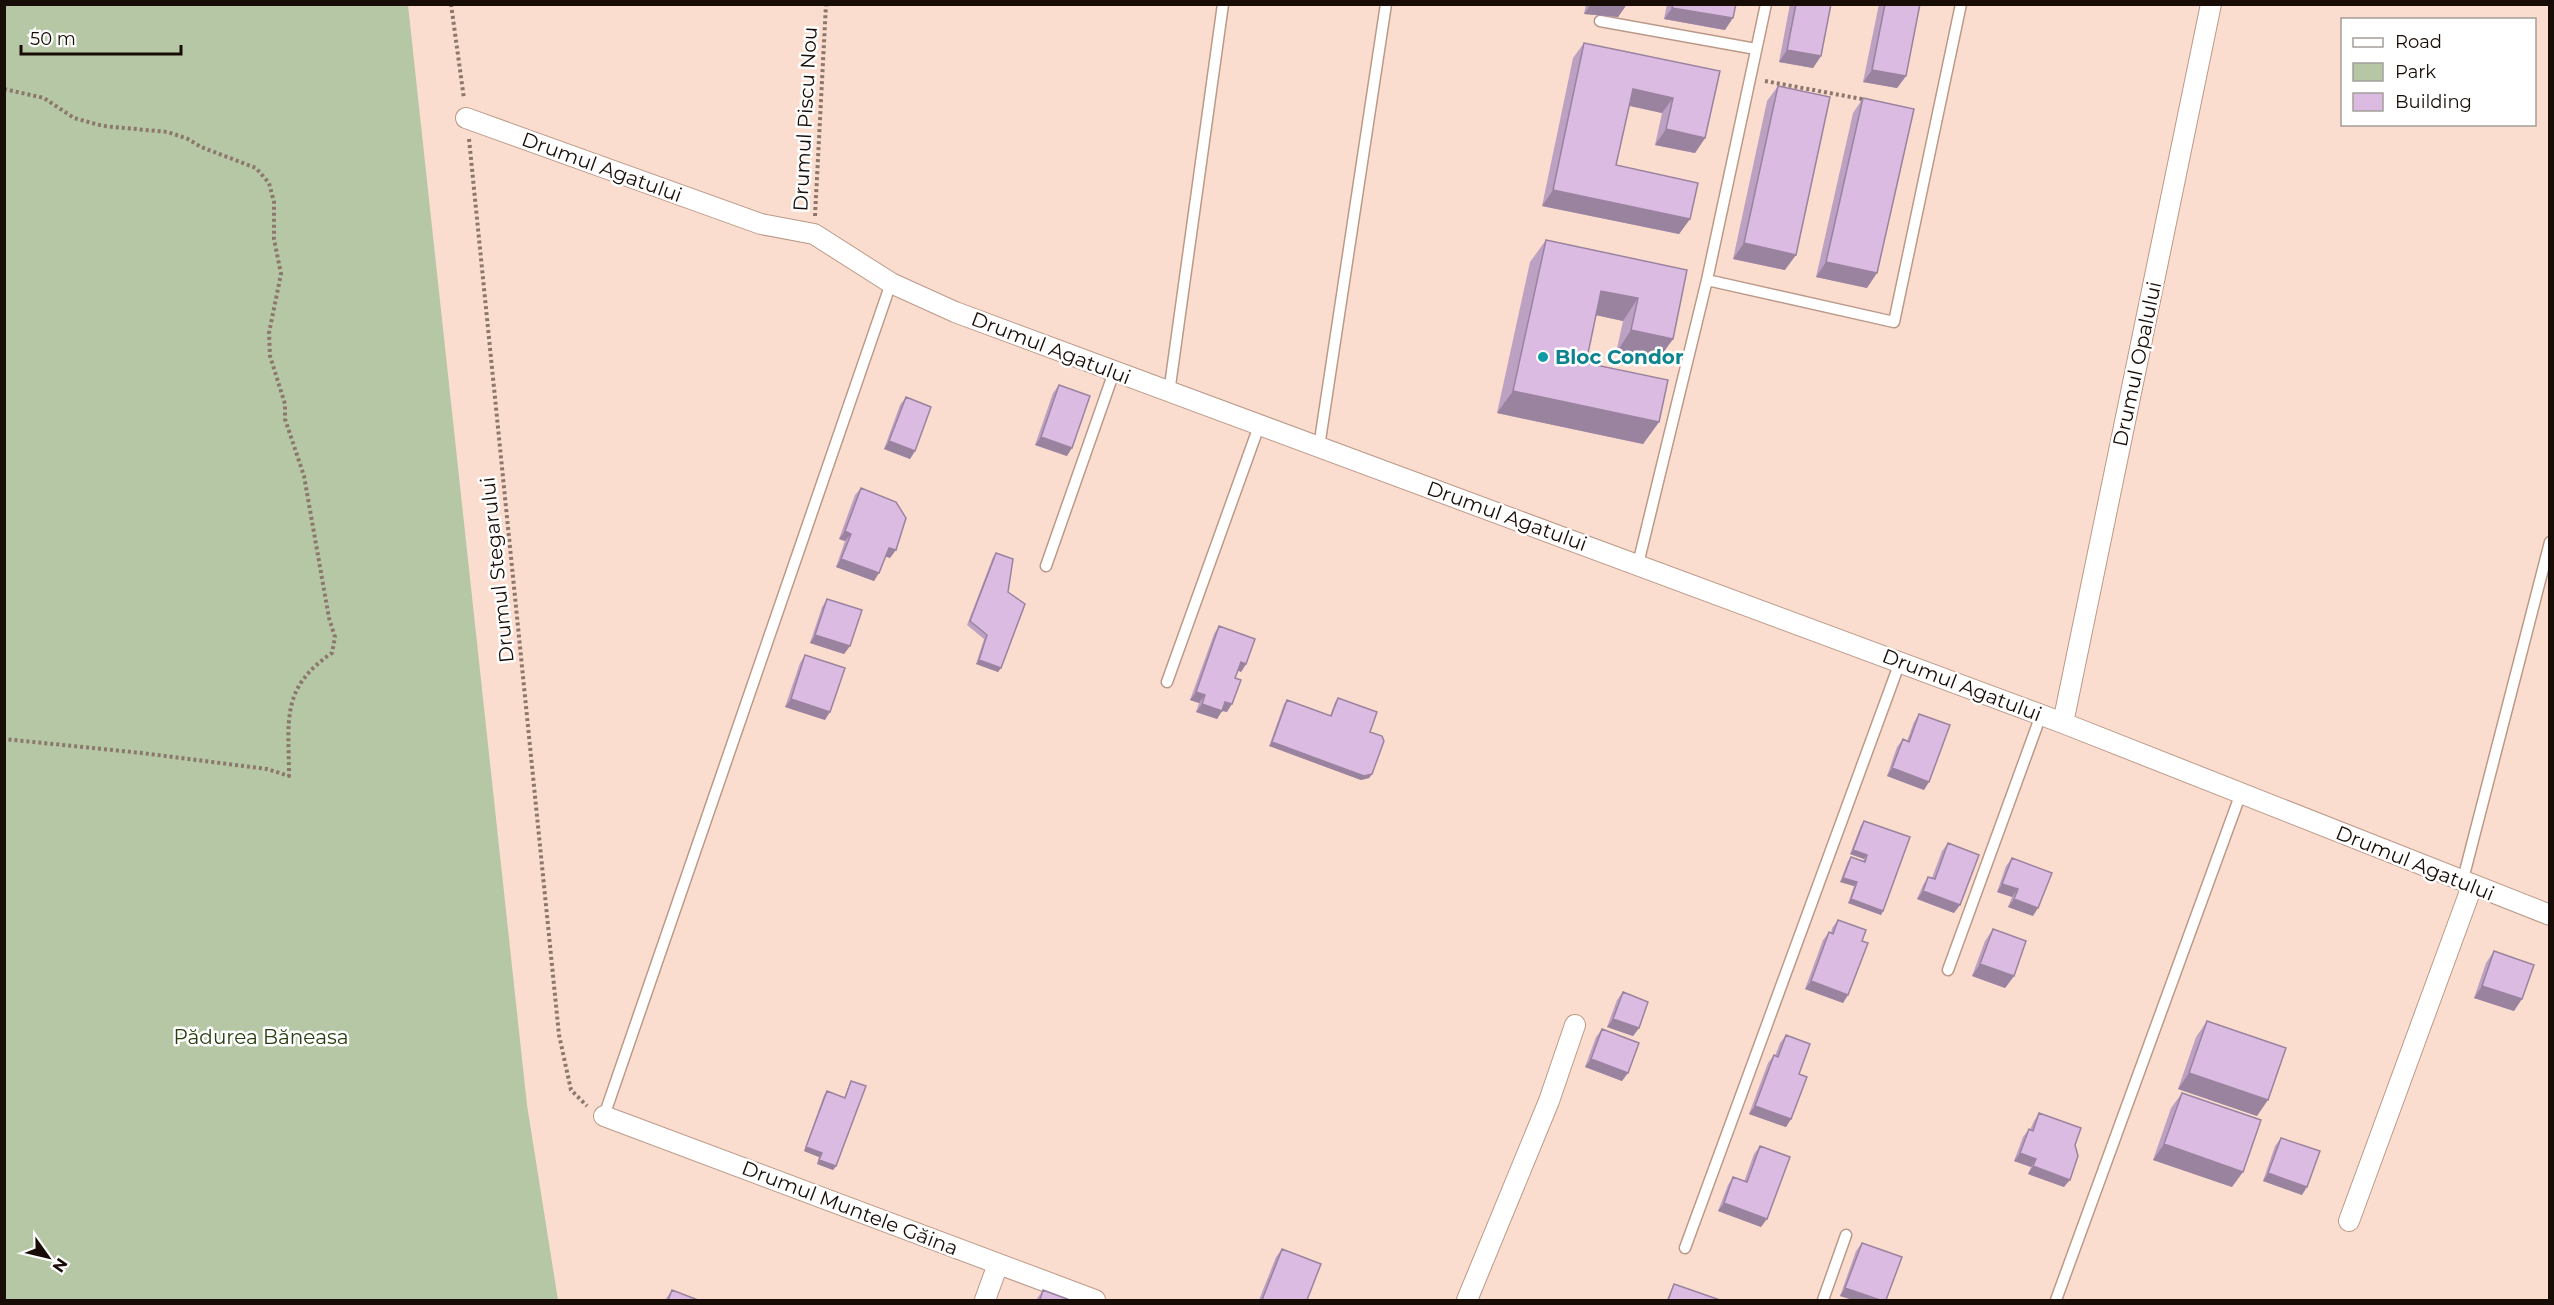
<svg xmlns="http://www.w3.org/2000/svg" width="2554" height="1305" font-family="Montserrat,sans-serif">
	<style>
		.green { fill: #b6c7a5 }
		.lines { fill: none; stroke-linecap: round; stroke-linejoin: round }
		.lane-casing { stroke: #b98; stroke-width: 13 }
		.street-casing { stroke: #b98; stroke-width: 22 }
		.path { stroke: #8c776d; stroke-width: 4; stroke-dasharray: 3 3; stroke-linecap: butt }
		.lane { stroke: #fff; stroke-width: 10 }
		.street { stroke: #fff; stroke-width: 20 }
		.wall { fill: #bda1c3 }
		.shaded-wall { fill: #9a839f }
		.building { fill: #dcbbe3; stroke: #9a839f; stroke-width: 1.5 }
		.culture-dot { fill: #0f9aa8; stroke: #fff; stroke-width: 2 }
		.labels { text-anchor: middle; stroke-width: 5; stroke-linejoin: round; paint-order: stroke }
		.street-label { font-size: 20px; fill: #180c06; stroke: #fff }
		.culture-label { font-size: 20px; font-weight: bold; fill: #0d838f; stroke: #fff; text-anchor: start }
		.park-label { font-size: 20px; fill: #293e0e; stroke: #fff }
	</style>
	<rect width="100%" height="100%" fill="#fbddcf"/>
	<path class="green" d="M 5,4 L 408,5 L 527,1105 L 558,1300 L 5,1300 Z"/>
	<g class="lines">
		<g class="lane-casing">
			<path id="lane" d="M 1600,21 L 1756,49
				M 1707,280 L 1894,322 L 1961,4
				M 1169,393 L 1223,4
				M 1319,447 L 1386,4
				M 1638,564 L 1707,280 L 1766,4
				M 1046,566 L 1114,372
				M 1167,682 L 1259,426
				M 2462,883 L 2550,542
				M 1948,970 L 2041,715
				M 604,1116 L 891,283
				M 1685,1248 L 1900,662
				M 1823,1300 L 1846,1235
				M 2056,1300 L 2241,793"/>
		</g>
		<g class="street-casing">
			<path id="street" d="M 466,118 L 761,224 L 814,234 L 891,283 L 955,312 L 2063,723 L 2550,915
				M 2063,723 L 2211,4
				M 604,1116 L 1095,1300
				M 2349,1221 L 2472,886
				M 985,1300 L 998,1264
				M 1467,1300 L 1549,1101 L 1575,1025"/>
		</g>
		<path class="path" d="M 451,4 L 464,99
			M 1765,81 L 1867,100
			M 4,89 L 44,98 L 74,118 L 103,126 L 168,132 L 188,139 L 201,147 L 256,168 L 269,183 L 274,202 L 274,239 L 281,274 L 269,333 L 270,356 L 285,404 L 285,419 L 304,476 L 329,618 L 335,637 L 332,653 C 280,688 289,721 289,776 L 267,769 L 142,753 L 4,739
			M 469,139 L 559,1035 L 571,1090 L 587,1106
			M 815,216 L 826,4"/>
		<use href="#lane" class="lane"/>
		<use href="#street" class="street"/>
	</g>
	<path class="wall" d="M 1586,4 L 1627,4 L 1618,17 L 1584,14 Z
		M 1667,4 L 1736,4 L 1725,30 L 1664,19 Z
		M 1790,4 L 1831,4 L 1821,56 L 1813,68 L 1779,62 Z
		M 1879,4 L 1920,4 L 1906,76 L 1897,88 L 1863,82 Z
		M 1584,43 L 1720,71 L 1705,138 L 1695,153 L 1655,145 L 1662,113 L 1629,106 L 1616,165 L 1690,219 L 1679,234 L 1542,206 L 1573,58 Z
		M 1778,86 L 1785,270 L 1733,259 L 1767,101 Z
		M 1863,98 L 1867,288 L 1816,277 L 1853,113 Z
		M 1546,240 L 1687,270 L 1673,339 L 1657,361 L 1616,353 L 1623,321 L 1596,315 L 1586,363 L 1659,422 L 1643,444 L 1497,413 L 1530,262 Z
		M 1059,385 L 1067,456 L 1035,445 L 1053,393 Z
		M 906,397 L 915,451 L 910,459 L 884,449 L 900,405 Z
		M 861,488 L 890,558 L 886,556 L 874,581 L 836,567 L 845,541 L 839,539 L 855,495 Z
		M 996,553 L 1008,592 L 1001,668 L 998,672 L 976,664 L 984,639 L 967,625 L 993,557 Z
		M 827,599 L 850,646 L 844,654 L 810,643 L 822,607 Z
		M 1219,626 L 1246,664 L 1241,672 L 1237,670 L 1235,678 L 1227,712 L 1222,711 L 1217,719 L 1196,712 L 1199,703 L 1190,700 L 1214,634 Z
		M 805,655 L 825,720 L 785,707 L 800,663 Z
		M 1338,698 L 1370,732 L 1372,774 L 1369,778 L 1361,780 L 1269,746 L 1284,704 L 1287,700 L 1330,716 L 1335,702 Z
		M 1919,714 L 1924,790 L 1887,776 L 1897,747 L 1903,739 L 1907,741 L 1914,722 Z
		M 1864,821 L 1883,911 L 1881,915 L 1848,903 L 1854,886 L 1840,882 L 1848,861 L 1851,857 L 1863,861 L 1864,859 L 1850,854 L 1861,825 Z
		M 1948,843 L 1954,913 L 1917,899 L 1923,885 L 1928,877 L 1932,878 L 1942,851 Z
		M 2012,858 L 2033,916 L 2008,907 L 2012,897 L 1997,892 L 2006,866 Z
		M 1838,920 L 1862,941 L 1843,1003 L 1805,989 L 1823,940 L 1829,932 L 1831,933 L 1832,928 Z
		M 1993,929 L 2014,976 L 2005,988 L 1972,976 L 1985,941 Z
		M 2494,951 L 2514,1011 L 2474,998 L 2486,963 Z
		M 1623,992 L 1639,1028 L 1633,1036 L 1607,1027 L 1617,1000 Z
		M 2207,1021 L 2257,1116 L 2178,1089 L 2196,1037 Z
		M 1602,1029 L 1622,1081 L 1585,1067 L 1596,1037 Z
		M 1786,1035 L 1799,1074 L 1791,1119 L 1786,1127 L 1749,1114 L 1768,1063 L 1774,1055 L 1775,1056 L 1780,1043 Z
		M 851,1081 L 836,1166 L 833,1170 L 817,1164 L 819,1157 L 804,1151 L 824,1095 L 827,1091 L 844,1098 L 849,1085 Z
		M 2182,1093 L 2232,1187 L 2153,1160 L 2171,1108 Z
		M 2039,1113 L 2075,1145 L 2064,1187 L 2028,1174 L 2031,1167 L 2014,1161 L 2023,1137 L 2029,1129 L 2030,1130 L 2034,1121 Z
		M 2281,1138 L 2302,1195 L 2263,1181 L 2275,1146 Z
		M 1760,1146 L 1761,1227 L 1718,1211 L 1728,1185 L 1733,1177 L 1744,1182 L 1754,1154 Z
		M 1862,1243 L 1886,1300 L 1853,1300 L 1840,1296 L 1856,1251 Z
		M 1282,1249 L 1307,1300 L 1259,1300 L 1276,1257 Z
		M 1674,1284 L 1720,1300 L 1667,1300 L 1672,1288 Z
		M 672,1290 L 698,1300 L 665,1300 Z
		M 1043,1290 L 1070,1300 L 1036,1300 Z"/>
	<path class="shaded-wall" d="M 1591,4 L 1627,4 L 1618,17 L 1584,14 Z
		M 1672,8 L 1733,18 L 1725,30 L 1664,19 Z
		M 1787,50 L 1821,56 L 1813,68 L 1779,62 Z
		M 1872,70 L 1906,76 L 1897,88 L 1863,82 Z
		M 1633,89 L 1673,98 L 1662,113 L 1622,104 Z
		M 1666,129 L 1705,138 L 1695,153 L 1655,145 Z
		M 1553,190 L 1690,219 L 1679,234 L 1542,206 Z
		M 1744,243 L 1796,255 L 1785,270 L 1733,259 Z
		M 1826,262 L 1877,273 L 1867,288 L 1816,277 Z
		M 1601,291 L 1638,298 L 1623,321 L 1586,313 Z
		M 1631,330 L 1673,339 L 1657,361 L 1616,353 Z
		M 1513,391 L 1659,422 L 1643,444 L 1497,413 Z
		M 1041,437 L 1072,448 L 1067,456 L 1035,445 Z
		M 889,441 L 915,451 L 910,459 L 884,449 Z
		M 845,531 L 851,534 L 845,541 L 839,539 Z
		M 889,548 L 896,550 L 890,558 L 884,556 Z
		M 841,559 L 879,573 L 874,581 L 836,567 Z
		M 815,635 L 850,646 L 844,654 L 810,643 Z
		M 979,660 L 1001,668 L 998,672 L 976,664 Z
		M 1241,662 L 1246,664 L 1241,672 L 1235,669 Z
		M 1196,692 L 1205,695 L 1199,703 L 1190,700 Z
		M 791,699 L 830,712 L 825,720 L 785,707 Z
		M 1225,702 L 1232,704 L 1227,712 L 1220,710 Z
		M 1202,704 L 1222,711 L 1217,719 L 1196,712 Z
		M 1272,742 L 1372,774 L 1369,778 L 1361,780 L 1269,746 Z
		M 1892,768 L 1929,782 L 1924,790 L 1887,776 Z
		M 1853,850 L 1867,855 L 1864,859 L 1850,854 Z
		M 1843,878 L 1857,882 L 1854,886 L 1840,882 Z
		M 2002,884 L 2018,889 L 2012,897 L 1997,892 Z
		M 1923,891 L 1960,905 L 1954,913 L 1917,899 Z
		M 1851,899 L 1883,911 L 1881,915 L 1848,903 Z
		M 2014,899 L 2038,908 L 2033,916 L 2008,907 Z
		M 1980,964 L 2014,976 L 2005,988 L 1972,976 Z
		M 1811,981 L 1848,995 L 1843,1003 L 1805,989 Z
		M 2482,986 L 2522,999 L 2514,1011 L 2474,998 Z
		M 1613,1019 L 1639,1028 L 1633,1036 L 1607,1027 Z
		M 1591,1059 L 1628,1073 L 1622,1081 L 1585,1067 Z
		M 2189,1073 L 2268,1100 L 2257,1116 L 2178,1089 Z
		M 1755,1106 L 1791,1119 L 1786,1127 L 1749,1114 Z
		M 2164,1144 L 2243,1172 L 2232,1187 L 2153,1160 Z
		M 806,1147 L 822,1153 L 819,1157 L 804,1151 Z
		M 2020,1153 L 2036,1159 L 2031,1167 L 2014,1161 Z
		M 819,1160 L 836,1166 L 833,1170 L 817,1164 Z
		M 2033,1166 L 2070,1180 L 2064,1187 L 2028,1174 Z
		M 2268,1173 L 2307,1187 L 2302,1195 L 2263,1181 Z
		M 1724,1203 L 1767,1219 L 1761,1227 L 1718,1211 Z
		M 1845,1288 L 1880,1300 L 1853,1300 L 1840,1296 Z"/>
	<path class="building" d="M 1673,4 L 1736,4 L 1733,18 L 1672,8 Z
		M 1796,4 L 1831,4 L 1821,56 L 1787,50 Z
		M 1885,4 L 1920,4 L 1906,76 L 1872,70 Z
		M 1584,43 L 1720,71 L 1705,138 L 1666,129 L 1673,98 L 1633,89 L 1616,165 L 1698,183 L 1690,219 L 1553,190 Z
		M 1778,86 L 1830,97 L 1796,255 L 1744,243 Z
		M 1863,98 L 1914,109 L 1877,273 L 1826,262 Z
		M 1546,240 L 1687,270 L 1673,339 L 1631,330 L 1638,298 L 1601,291 L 1586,363 L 1668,380 L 1659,422 L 1513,391 Z
		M 1059,385 L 1090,396 L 1072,448 L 1041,437 Z
		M 906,397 L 931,407 L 915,451 L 889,441 Z
		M 861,488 L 896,502 L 906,518 L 896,550 L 889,548 L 879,573 L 841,559 L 851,534 L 845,531 Z
		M 996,553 L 1013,559 L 1008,592 L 1025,604 L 1001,668 L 979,660 L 987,635 L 970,621 Z
		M 827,599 L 862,610 L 850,646 L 815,635 Z
		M 1219,626 L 1255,639 L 1246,664 L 1241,662 L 1235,678 L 1241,680 L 1232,704 L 1225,702 L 1222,711 L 1202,704 L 1205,695 L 1196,692 Z
		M 805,655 L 845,668 L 830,712 L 791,699 Z
		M 1338,698 L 1377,712 L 1370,732 L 1382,736 L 1384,741 L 1372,774 L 1364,776 L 1272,742 L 1287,700 L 1331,716 Z
		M 1919,714 L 1950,725 L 1929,782 L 1892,768 L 1903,739 L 1909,742 Z
		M 1864,821 L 1910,837 L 1883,911 L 1851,899 L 1857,882 L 1843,878 L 1851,857 L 1865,862 L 1867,855 L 1853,850 Z
		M 1948,843 L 1979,855 L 1960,905 L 1923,891 L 1928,877 L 1935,879 Z
		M 2012,858 L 2052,873 L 2038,908 L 2014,899 L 2018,889 L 2002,884 Z
		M 1838,920 L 1866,930 L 1862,941 L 1868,943 L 1848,995 L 1811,981 L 1829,932 L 1833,934 Z
		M 1993,929 L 2026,941 L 2014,976 L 1980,964 Z
		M 2494,951 L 2534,965 L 2522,999 L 2482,986 Z
		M 1623,992 L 1648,1002 L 1639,1028 L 1613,1019 Z
		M 2207,1021 L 2286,1048 L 2268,1100 L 2189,1073 Z
		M 1602,1029 L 1639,1043 L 1628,1073 L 1591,1059 Z
		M 1786,1035 L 1810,1044 L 1799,1074 L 1807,1077 L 1791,1119 L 1755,1106 L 1774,1055 L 1778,1057 Z
		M 851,1081 L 866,1086 L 836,1166 L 819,1160 L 822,1153 L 806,1147 L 827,1091 L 845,1098 Z
		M 2182,1093 L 2261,1120 L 2243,1172 L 2164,1144 Z
		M 2039,1113 L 2081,1128 L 2075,1145 L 2078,1156 L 2070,1180 L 2033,1166 L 2036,1159 L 2020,1153 L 2029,1129 L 2033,1131 Z
		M 2281,1138 L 2320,1151 L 2307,1187 L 2268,1173 Z
		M 1760,1146 L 1790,1157 L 1767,1219 L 1724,1203 L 1733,1177 L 1747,1182 Z
		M 1862,1243 L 1902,1257 L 1886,1300 L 1880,1300 L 1845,1288 Z
		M 1282,1249 L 1321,1264 L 1307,1300 L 1262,1300 Z
		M 1674,1284 L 1720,1300 L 1668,1300 Z
		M 672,1290 L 698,1300 L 668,1300 Z
		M 1043,1290 L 1070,1300 L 1040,1300 Z"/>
	<circle class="culture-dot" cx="1543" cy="357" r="6"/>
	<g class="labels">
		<g class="street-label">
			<text transform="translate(805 119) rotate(-87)" y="7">Drumul Piscu Nou</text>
			<text transform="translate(602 167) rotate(20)" y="7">Drumul Agatului</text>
			<text transform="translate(1051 348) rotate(21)" y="7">Drumul Agatului</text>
			<text transform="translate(2137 364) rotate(-78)" y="7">Drumul Opalului</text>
			<text transform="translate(1507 516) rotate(20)" y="7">Drumul Agatului</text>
			<text transform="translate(497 570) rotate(-96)" y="7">Drumul Stegarului</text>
			<text transform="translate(1962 685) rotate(21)" y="7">Drumul Agatului</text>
			<text transform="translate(2415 863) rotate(22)" y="7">Drumul Agatului</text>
			<text transform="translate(850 1208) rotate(21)" y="7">Drumul Muntele Găina</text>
		</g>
		<g class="culture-label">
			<text x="1555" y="364">Bloc Condor</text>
		</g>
		<g class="park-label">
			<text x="261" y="1044">Pădurea Băneasa</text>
		</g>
	</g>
	<rect width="2554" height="1305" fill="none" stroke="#180c06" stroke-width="12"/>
	<rect x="2341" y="18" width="195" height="108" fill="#ffffff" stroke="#a39e9b" stroke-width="1.5"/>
	<rect x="2353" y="38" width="30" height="9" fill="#ffffff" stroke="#a39e9b" stroke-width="1.5"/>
	<text x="2395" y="48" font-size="18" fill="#180c06">Road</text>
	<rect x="2353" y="63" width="30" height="18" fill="#b6c7a5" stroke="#a39e9b" stroke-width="1.5"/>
	<text x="2395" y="78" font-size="18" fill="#180c06">Park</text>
	<rect x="2353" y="93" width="30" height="18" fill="#dcbbe3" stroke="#a39e9b" stroke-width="1.5"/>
	<text x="2395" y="108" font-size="18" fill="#180c06">Building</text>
	<g transform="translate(48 1257) rotate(124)" stroke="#ffffff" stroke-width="4.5" paint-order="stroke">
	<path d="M0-4.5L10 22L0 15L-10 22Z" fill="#180c06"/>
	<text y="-9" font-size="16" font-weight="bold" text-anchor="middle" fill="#180c06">N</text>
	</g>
	<path d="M21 45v9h160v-9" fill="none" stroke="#180c06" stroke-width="3"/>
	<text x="30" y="45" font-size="18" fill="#180c06" stroke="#ffffff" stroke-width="4.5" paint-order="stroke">50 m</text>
</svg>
